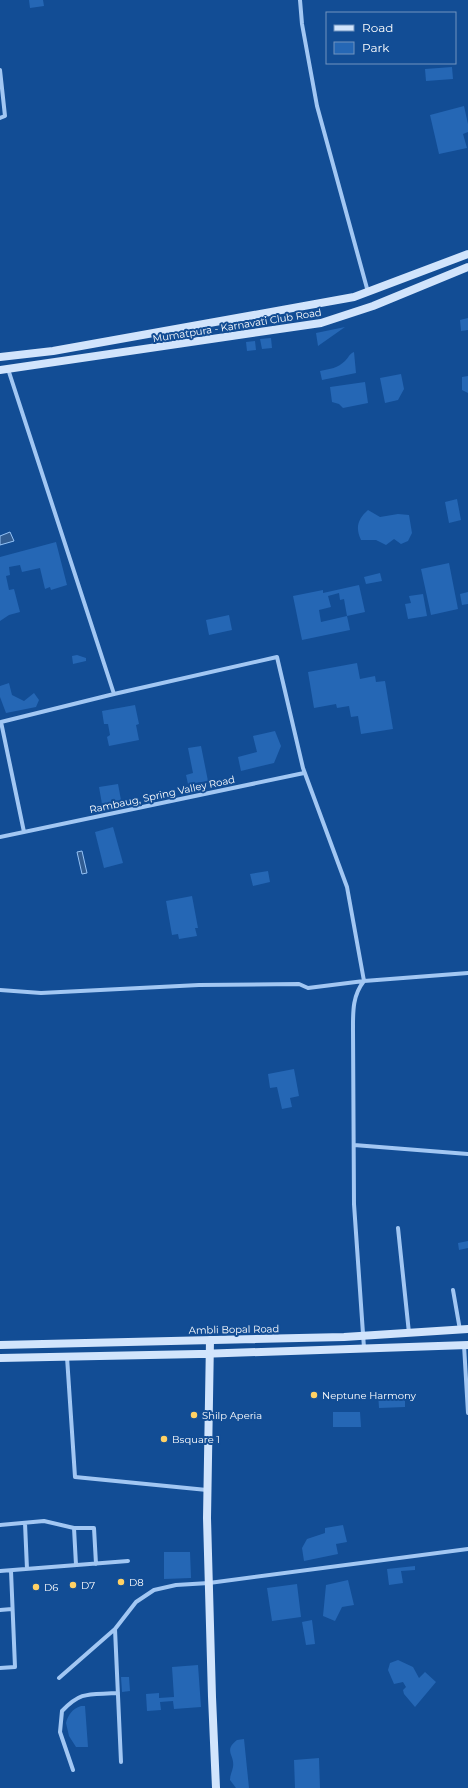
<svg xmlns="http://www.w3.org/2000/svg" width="468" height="1788" font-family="Montserrat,sans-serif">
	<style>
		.green { fill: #2567b5 }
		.water { fill: #325d92; stroke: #94c2f6 }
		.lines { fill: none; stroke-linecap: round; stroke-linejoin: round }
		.street { stroke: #a2c7f3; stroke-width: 4 }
		.secondary { stroke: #d1e4fc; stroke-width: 8 }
		.poi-dot { fill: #ffd164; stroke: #124d95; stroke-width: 1.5 }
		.labels { text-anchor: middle; stroke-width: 4; stroke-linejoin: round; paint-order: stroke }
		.street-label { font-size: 10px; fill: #fff; stroke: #124d95 }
		.poi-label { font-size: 10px; fill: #fff; stroke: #124d95; text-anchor: start }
	</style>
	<rect width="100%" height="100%" fill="#124d95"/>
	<path class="green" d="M 29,0 L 43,0 L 44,6 L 30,8 Z
		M 452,67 L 453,79 L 426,81 L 425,69 Z
		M 464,106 L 468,124 L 468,132 L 463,134 L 467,148 L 439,154 L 430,115 Z
		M 468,318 L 468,330 L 461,331 L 460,320 Z
		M 345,327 L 318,346 L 316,333 Z
		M 271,338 L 272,348 L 262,349 L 260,339 Z
		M 255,341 L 256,350 L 247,351 L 246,342 Z
		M 354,352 L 356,373 L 322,380 L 320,371 C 330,369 338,368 345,361 C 349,357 349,354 354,352 Z
		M 401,374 L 404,389 L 398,400 L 385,403 L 380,378 Z
		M 468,376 L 468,393 L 462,390 L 462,377 Z
		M 365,382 L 368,403 L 343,408 L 339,404 L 332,402 L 330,387 Z
		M 457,499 L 461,520 L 449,523 L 445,502 Z
		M 368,510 L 380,517 L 398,514 L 409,515 L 412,533 L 408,541 L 401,544 L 394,539 L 386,545 L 376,540 L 361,540 C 355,527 358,519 368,510 Z
		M 56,542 L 67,585 L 51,590 L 50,587 L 45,589 L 40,568 L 22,572 L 20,565 L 9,567 L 10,575 L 6,576 L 9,590 L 14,589 L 20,612 L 9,615 L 0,621 L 0,557 Z
		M 449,563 L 458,609 L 431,615 L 421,569 Z
		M 380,573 L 382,581 L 366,584 L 364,577 Z
		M 359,585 L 365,612 L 347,616 L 344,599 L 340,600 L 339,593 L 328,596 L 331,607 L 319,610 L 321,622 L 347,616 L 350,630 L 302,640 L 293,596 L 323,590 L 323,593 Z
		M 468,592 L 468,604 L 462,605 L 460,594 Z
		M 423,594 L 427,616 L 408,619 L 405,604 L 411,603 L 409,596 Z
		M 229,615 L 232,630 L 209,635 L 206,620 Z
		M 77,655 L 86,658 L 86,661 L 73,664 L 72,656 Z
		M 357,663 L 360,679 L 375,676 L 376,682 L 385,681 L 393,729 L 361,734 L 358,716 L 351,717 L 349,706 L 337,708 L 336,704 L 314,708 L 308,672 Z
		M 9,683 L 12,695 L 24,701 L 34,693 L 39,700 L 36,707 L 6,713 L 0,697 L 0,686 Z
		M 135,705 L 139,724 L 136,725 L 139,740 L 109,746 L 107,737 L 110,735 L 108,724 L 104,724 L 102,711 Z
		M 275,731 L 281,746 L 274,763 L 241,771 L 238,757 L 257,752 L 253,736 Z
		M 201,746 L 208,781 L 188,784 L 186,775 L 193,773 L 188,748 Z
		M 118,784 L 121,800 L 102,804 L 99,787 Z
		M 113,827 L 123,863 L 104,868 L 95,832 Z
		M 268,871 L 270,882 L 253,886 L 250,874 Z
		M 192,896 L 198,928 L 195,928 L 197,936 L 179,939 L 178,934 L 172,935 L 166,901 Z
		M 294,1069 L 299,1096 L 290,1098 L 292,1107 L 282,1109 L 277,1087 L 270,1088 L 268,1074 Z
		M 468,1241 L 468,1248 L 459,1250 L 458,1243 Z
		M 378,1393 L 405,1393 L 405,1407 L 379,1408 Z
		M 333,1412 L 360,1412 L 361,1427 L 333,1427 Z
		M 343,1525 L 347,1542 L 336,1544 L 338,1554 L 304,1561 L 302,1548 L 307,1539 L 325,1533 L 325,1528 Z
		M 164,1552 L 190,1552 L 191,1578 L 164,1579 Z
		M 415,1566 L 415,1570 L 401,1571 L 403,1583 L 389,1585 L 387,1569 Z
		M 348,1580 L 354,1605 L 342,1607 L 335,1621 L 323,1616 L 326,1585 Z
		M 297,1584 L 301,1617 L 272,1621 L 267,1588 Z
		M 312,1620 L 315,1644 L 306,1645 L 302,1622 Z
		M 398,1660 L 413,1667 L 419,1678 L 425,1672 L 436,1682 L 415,1707 L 404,1694 L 403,1690 L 406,1687 L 403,1682 L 394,1684 L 388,1670 L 390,1663 Z
		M 198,1665 L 201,1707 L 174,1709 L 173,1701 L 160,1702 L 161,1710 L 147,1711 L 146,1694 L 159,1693 L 159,1698 L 174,1697 L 172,1667 Z
		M 121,1677 L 129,1677 L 130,1691 L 122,1692 Z
		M 81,1706 L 85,1706 L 88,1747 L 76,1747 L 69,1736 L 66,1723 C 68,1715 72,1709 81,1706 Z
		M 244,1739 L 249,1788 L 236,1788 L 230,1780 C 230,1775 232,1772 233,1767 C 235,1755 223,1751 237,1740 Z
		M 319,1758 L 320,1788 L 295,1788 L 294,1760 Z"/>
	<path class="water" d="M 10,532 L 14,541 L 0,545 L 0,536 Z
		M 82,851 L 87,873 L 82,874 L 77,852 Z"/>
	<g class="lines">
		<path class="street" d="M 300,0 L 302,24 L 317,106 L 368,292
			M 0,70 L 5,116 L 0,118
			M 8,369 L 114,694 L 277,657 L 303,768 L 347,887 L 364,981 C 352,996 353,1013 353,1031 L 354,1204 L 364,1348
			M 24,832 L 1,722 L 114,694
			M 0,837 L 304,773
			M 0,990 L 41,993 L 199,985 L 299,984 L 308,988 L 364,981 L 468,973
			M 354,1145 L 468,1154
			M 398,1228 L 409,1333
			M 453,1290 L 460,1330
			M 464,1345 L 468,1413
			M 67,1357 L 75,1477 L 207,1490
			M 25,1523 L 27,1569
			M 0,1525 L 44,1521 L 74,1528
			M 76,1565 L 74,1528 L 94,1528 L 96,1564
			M 0,1571 L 128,1561
			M 0,1610 L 12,1609
			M 115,1629 L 121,1762
			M 0,1668 L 15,1667 L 11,1571
			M 59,1678 L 115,1629 L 136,1602 L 154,1590 L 176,1585 L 209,1583 L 468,1549
			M 73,1770 L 60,1732 L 62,1711 C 82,1690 90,1695 118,1693"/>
		<path class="secondary" d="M 0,357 L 53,351 L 354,297 L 468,254
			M 0,370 L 321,323 L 373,306 L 468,267
			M 210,1340 L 207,1518 L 212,1697 L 216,1788
			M 0,1345 L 344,1337 L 468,1329
			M 0,1358 L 199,1354 L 468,1345"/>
	</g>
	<g class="poi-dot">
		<circle cx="314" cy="1395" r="4"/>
		<circle cx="194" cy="1415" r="4"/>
		<circle cx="164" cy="1439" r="4"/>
		<circle cx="121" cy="1582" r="4"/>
		<circle cx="73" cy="1585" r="4"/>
		<circle cx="36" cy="1587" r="4"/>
	</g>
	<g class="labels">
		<g class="street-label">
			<text transform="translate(237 325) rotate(-9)" y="4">Mumatpura - Karnavati Club Road</text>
			<text transform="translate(162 794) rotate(-12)" y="4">Rambaug, Spring Valley Road</text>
			<text transform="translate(234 1329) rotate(-1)" y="4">Ambli Bopal Road</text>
		</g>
		<g class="poi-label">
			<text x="322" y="1399">Neptune Harmony</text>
			<text x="202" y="1419">Shilp Aperia</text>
			<text x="172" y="1443">Bsquare 1</text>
			<text x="129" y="1586">D8</text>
			<text x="81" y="1589">D7</text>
			<text x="44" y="1591">D6</text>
		</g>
	</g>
	<rect x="326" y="12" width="130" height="52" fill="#124d95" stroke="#7194bf"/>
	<rect x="334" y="25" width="20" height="6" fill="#d1e4fc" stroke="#7194bf"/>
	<text x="362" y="32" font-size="12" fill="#ffffff">Road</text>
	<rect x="334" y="42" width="20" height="12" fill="#2567b5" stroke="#7194bf"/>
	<text x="362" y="52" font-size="12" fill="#ffffff">Park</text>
</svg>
